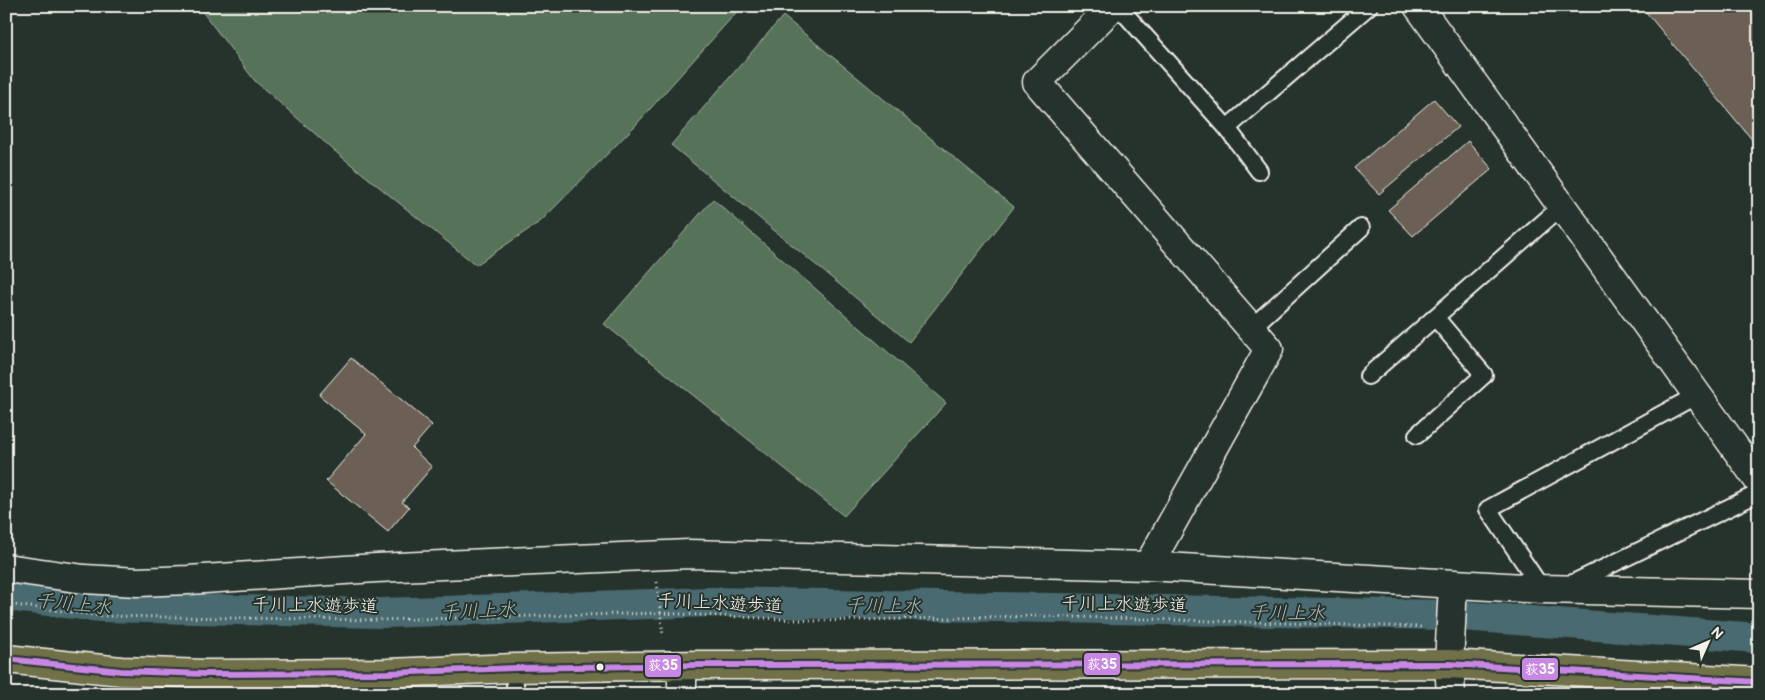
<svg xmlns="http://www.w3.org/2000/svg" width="1765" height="700" font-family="'Balsamiq Sans','Klee One',sans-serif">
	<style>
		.green { fill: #56735a; stroke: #a5b2a1 }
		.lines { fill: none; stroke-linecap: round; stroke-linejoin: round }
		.canal { stroke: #486a6f; stroke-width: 30 }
		.building { fill: #6c6157; stroke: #f4f1e8 }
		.service-casing { stroke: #f4f1e8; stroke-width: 20 }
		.minor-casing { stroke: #f4f1e8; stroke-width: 31 }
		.tertiary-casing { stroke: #f4f1e8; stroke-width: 31 }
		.primary-casing { stroke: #f4f1e8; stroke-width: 31 }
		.path { stroke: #f4f1e8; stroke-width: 3; stroke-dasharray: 1 4; stroke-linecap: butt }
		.service { stroke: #26332d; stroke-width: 16 }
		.minor { stroke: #26332d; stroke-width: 28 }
		.tertiary { stroke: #26332d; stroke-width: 28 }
		.primary { stroke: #6f714a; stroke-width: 28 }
		.bus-1-casing { stroke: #26332d; stroke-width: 10 }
		.bus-1 { stroke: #c787e3; stroke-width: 6 }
		.bus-dot { fill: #f4f1e8; stroke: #26332d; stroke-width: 2 }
		.labels { text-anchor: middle; stroke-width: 4; stroke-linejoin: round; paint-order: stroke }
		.street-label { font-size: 18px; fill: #f4f1e8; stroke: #26332d }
		.water-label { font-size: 19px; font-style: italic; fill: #afbbb8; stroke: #26332d }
		.line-badge { stroke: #26332d; stroke-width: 2 }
		.badge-label { font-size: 14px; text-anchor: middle; font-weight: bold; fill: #fff }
	</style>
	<rect width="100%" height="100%" fill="#26332d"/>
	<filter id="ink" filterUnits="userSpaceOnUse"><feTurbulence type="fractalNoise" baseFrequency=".02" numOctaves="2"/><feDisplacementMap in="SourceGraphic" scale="10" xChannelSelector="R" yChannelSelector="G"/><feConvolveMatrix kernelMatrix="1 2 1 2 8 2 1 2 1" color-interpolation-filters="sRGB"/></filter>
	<g filter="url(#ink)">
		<path class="green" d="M 198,6 L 742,6 L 633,128 L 541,221 L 476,265 L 337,153 L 255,81 Z
			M 783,16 L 1014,207 L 909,342 L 671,145 Z
			M 713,199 L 946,403 L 844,516 L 604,324 Z"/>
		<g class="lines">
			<path class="canal" d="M 6,596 L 101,607 L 382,613 L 711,602 L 1449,615 L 1759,638"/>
		</g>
		<path class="building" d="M 1641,6 L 1750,6 L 1757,15 L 1759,13 L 1759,148 Z
			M 1434,99 L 1458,127 L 1379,194 L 1354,168 Z
			M 1468,141 L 1492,169 L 1413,236 L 1388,210 Z
			M 351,358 L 432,425 L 412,448 L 432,467 L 402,502 L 409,507 L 388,532 L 326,481 L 366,434 L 319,395 Z"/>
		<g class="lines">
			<g class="service-casing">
				<path id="service" d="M 1118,6 L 1227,128 L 1259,171
					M 1227,128 L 1369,6
					M 1251,328 L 1361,228
					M 1368,376 L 1562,206
					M 1417,435 L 1484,375 L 1435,317
					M 1567,586 L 1759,493
					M 1542,589 L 1488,509 L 1697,395
					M 515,668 L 515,694"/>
			</g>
			<g class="minor-casing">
				<path id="minor" d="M 1113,6 L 1037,82 L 1269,349 L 1148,566
					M 1418,6 L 1759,481
					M 6,568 L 84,579 L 138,582 L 188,580 L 376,568 L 689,554 L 1148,566 L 1542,589 L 1759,594
					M 1449,664 L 1453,584
					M 682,666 L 682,694"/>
			</g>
			<g class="tertiary-casing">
				<path id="tertiary" d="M 1449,664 L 1451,694"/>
			</g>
			<g class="primary-casing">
				<path id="primary" d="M 6,659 L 121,671 L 205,674 L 387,673 L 515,668 L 700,665 L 1449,664 L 1759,682"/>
			</g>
			<path class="path" d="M 657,582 L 663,636
				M 6,604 L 101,616 L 375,620 L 662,613 L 817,621 L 1040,616 L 1422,627"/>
			<use href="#service" class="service"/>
			<use href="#minor" class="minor"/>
			<use href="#tertiary" class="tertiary"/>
			<use href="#primary" class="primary"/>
			<g class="bus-1-casing">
				<path id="bus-1" d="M 6,659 L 121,671 L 205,674 L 387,673 L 515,668 L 700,665 L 1449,664 L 1759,682"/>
			</g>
			<use href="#bus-1" class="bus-1"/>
		</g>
	</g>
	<circle class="bus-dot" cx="600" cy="667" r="4.5"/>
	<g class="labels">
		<g class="street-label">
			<text transform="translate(720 603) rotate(3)" y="6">千川上水遊歩道</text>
			<text transform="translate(1124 604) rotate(1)" y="6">千川上水遊歩道</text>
			<text transform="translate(315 605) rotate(1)" y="6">千川上水遊歩道</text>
		</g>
		<g class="water-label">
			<text transform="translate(73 603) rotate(6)" y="7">千川上水</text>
			<text transform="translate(883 605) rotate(1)" y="7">千川上水</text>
			<text transform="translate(478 610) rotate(-2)" y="7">千川上水</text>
			<text transform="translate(1287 612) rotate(1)" y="7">千川上水</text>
		</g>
	</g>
	<g class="line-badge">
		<rect x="1083" y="652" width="38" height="24" rx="5" fill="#c787e3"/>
		<rect x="644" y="654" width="38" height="24" rx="5" fill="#c787e3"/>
		<rect x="1521" y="657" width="38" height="24" rx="5" fill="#c787e3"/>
	</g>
	<g class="badge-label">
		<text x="1102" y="669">荻35</text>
		<text x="663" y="670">荻35</text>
		<text x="1540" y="674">荻35</text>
	</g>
	<rect width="1765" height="700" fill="none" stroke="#26332d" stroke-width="25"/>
	<rect x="12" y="12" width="1740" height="675" fill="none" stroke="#f4f1e8" stroke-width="2" filter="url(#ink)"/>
	<g transform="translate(1708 642) rotate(45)" stroke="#26332d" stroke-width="4" paint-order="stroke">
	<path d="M0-4L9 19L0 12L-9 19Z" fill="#f4f1e8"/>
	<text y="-8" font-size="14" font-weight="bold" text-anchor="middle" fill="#f4f1e8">N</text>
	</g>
</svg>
